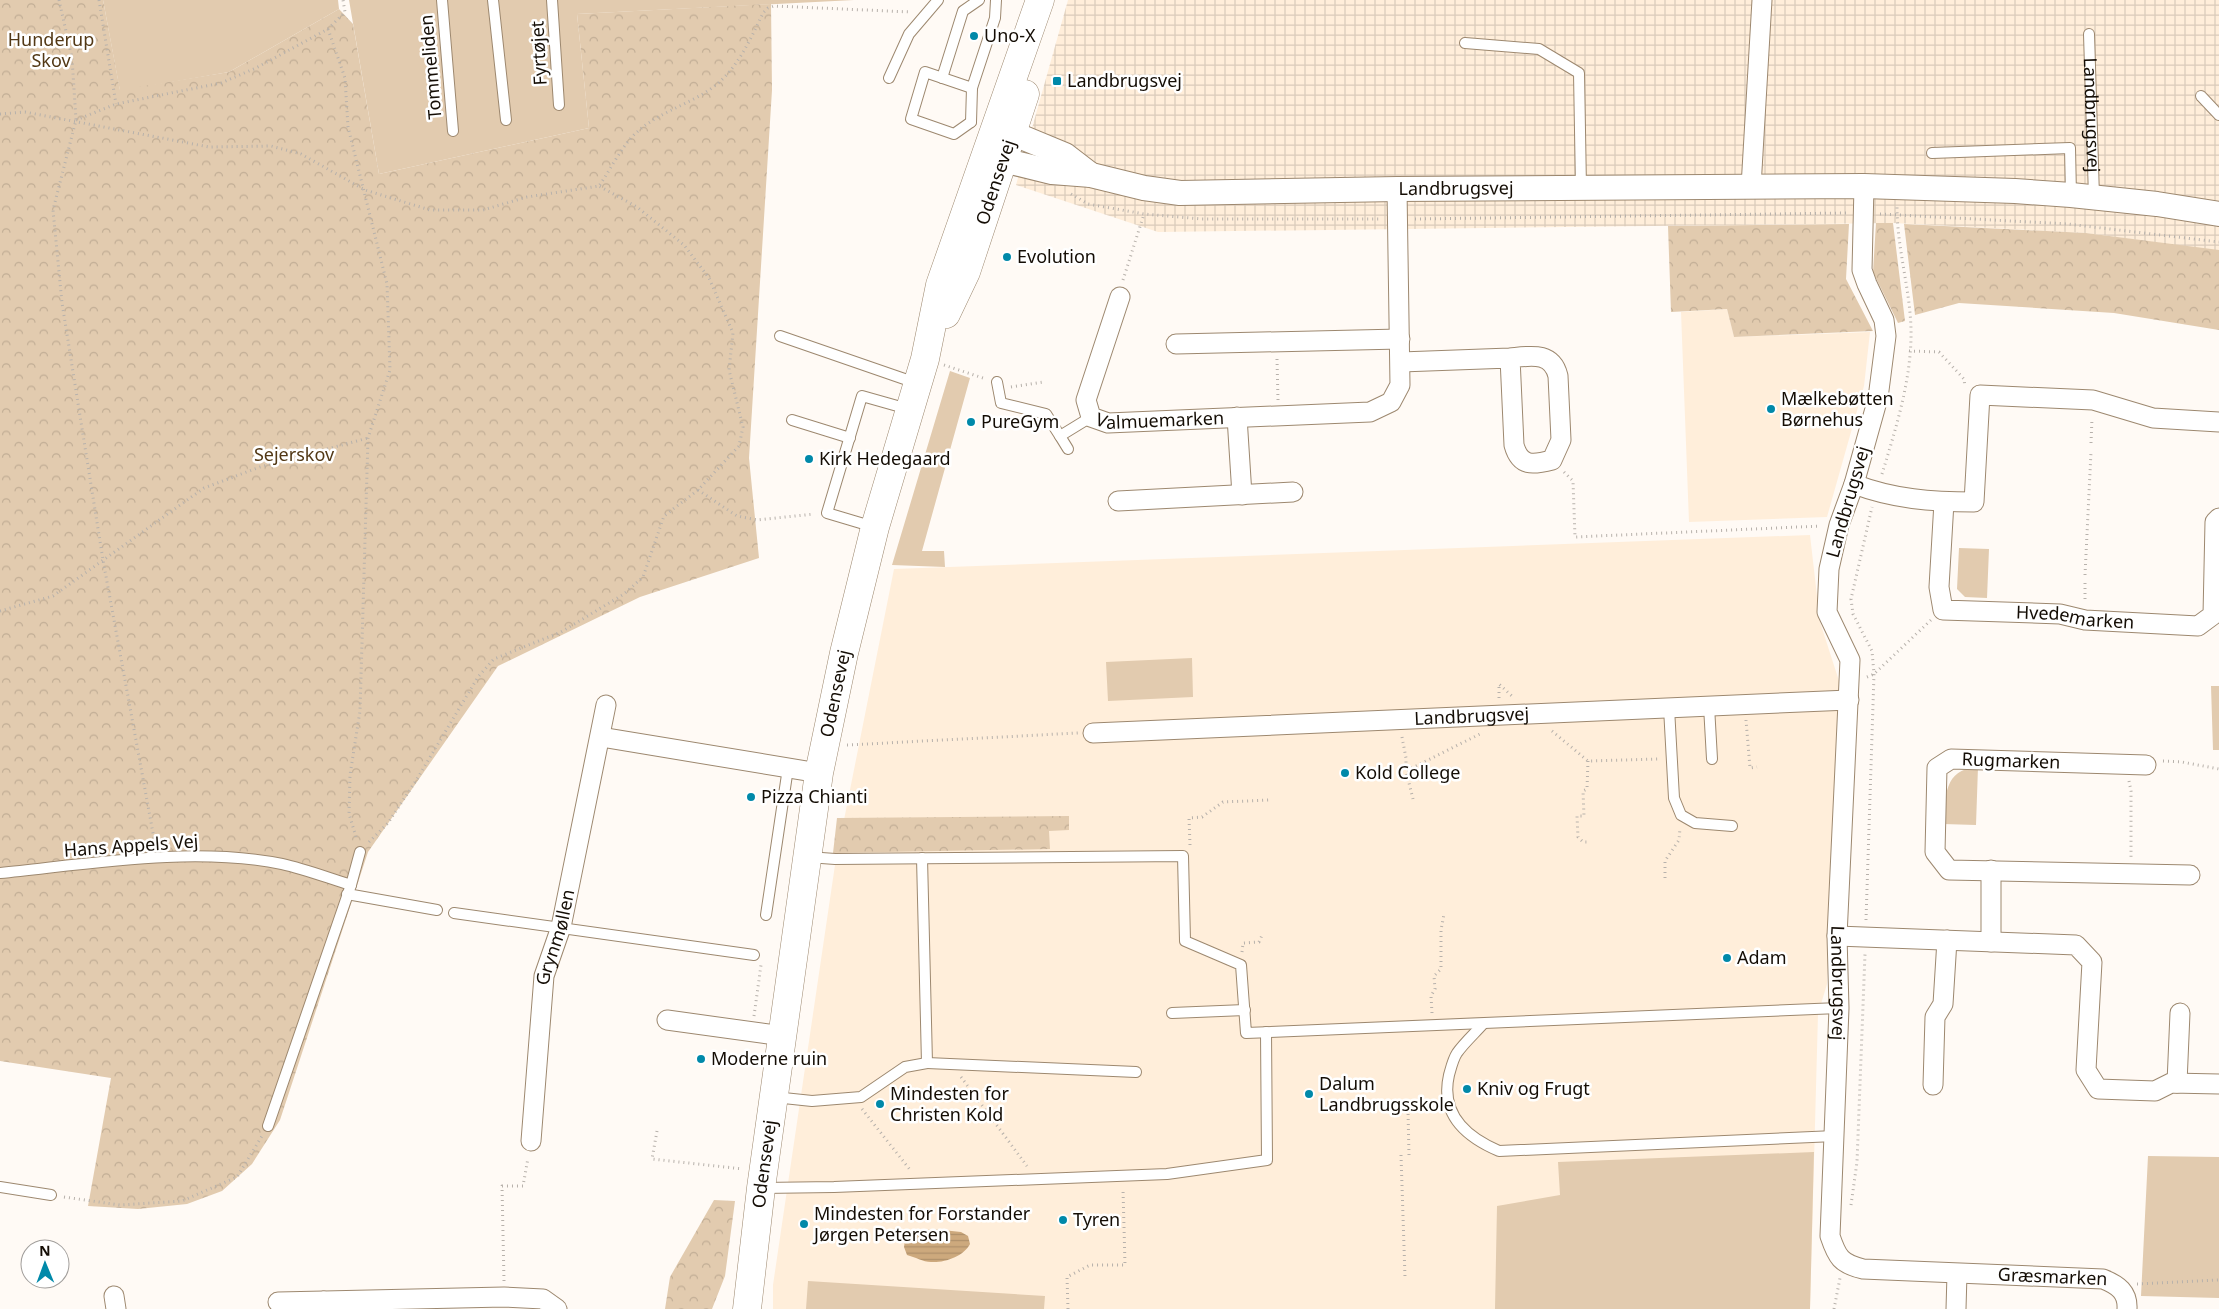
<svg xmlns="http://www.w3.org/2000/svg" width="2219" height="1309" font-family="'Noto Sans',sans-serif">
	<style>
		.built { fill: #ffeeda }
		.industrial { fill: url(#industrial-grid) }
		.green { fill: #e2cbaf }
		.forest { fill: url(#forest-crowns) }
		.water { fill: url(#water-rules) }
		.lines { fill: none; stroke-linecap: round; stroke-linejoin: round }
		.service-casing { stroke: #9d886f; stroke-width: 12 }
		.minor-casing { stroke: #9d886f; stroke-width: 21 }
		.tertiary-casing { stroke: #9d886f; stroke-width: 26 }
		.secondary-casing { stroke: #9d886f; stroke-width: 29 }
		.path { stroke: #b7b1ab; stroke-width: 3; stroke-dasharray: 1 4; stroke-linecap: butt }
		.service { stroke: #fff; stroke-width: 10 }
		.minor { stroke: #fff; stroke-width: 19 }
		.tertiary { stroke: #fff; stroke-width: 24 }
		.secondary { stroke: #fff; stroke-width: 28 }
		.poi-dot { fill: #0089a9; stroke: #fff; stroke-width: 2 }
		.labels { text-anchor: middle; stroke-width: 5; stroke-linejoin: round; paint-order: stroke }
		.poi-label { font-size: 18px; fill: #140d05; stroke: #fff; text-anchor: start }
		.park-label { font-size: 18px; fill: #523815; stroke: #fff }
		.street-label { font-size: 18px; fill: #140d05; stroke: #fff }
	</style>
	<defs>
		<pattern id="industrial-grid" width="8" height="8" patternUnits="userSpaceOnUse" patternTransform="scale(1.25)"><rect width="8" height="8" fill="#ffeeda"/><path d="M0 4h8M4 0v8" fill="none" stroke="#dacbba"/></pattern>
		<pattern id="forest-crowns" width="20" height="18" patternUnits="userSpaceOnUse" patternTransform="scale(1.25)"><rect width="20" height="18" fill="#e2cbaf"/><path d="M2 6a3 3 0 1 1 6 0M12 15a3 3 0 1 1 6 0" fill="none" stroke="#c1ad95"/></pattern>
		<pattern id="water-rules" width="6" height="5" patternUnits="userSpaceOnUse" patternTransform="scale(1.25)"><rect width="6" height="5" fill="#cda97d"/><path d="M0 2.5h6" fill="none" stroke="#af906b"/></pattern>
	</defs>
	<rect width="100%" height="100%" fill="#fffaf5"/>
	<path class="built" d="M 1727,309 L 1734,337 L 1870,332 L 1864,386 L 1827,517 L 1689,522 L 1681,312 Z
		M 1810,535 L 1820,622 L 1840,684 L 1827,984 L 1818,1014 L 1810,1309 L 773,1309 L 773,1285 L 835,865 L 894,569 Z"/>
	<path class="industrial" d="M 1068,0 L 2219,0 L 2219,251 L 2086,233 L 1893,223 L 1158,232 L 1016,185 Z"/>
	<path class="green" d="M 103,0 L 338,0 L 339,9 L 229,72 L 120,91 Z
		M 349,0 L 854,0 L 577,14 L 589,128 L 379,174 Z
		M 950,371 L 970,378 L 922,551 L 944,551 L 945,567 L 892,565 Z
		M 1959,548 L 1989,549 L 1987,598 L 1965,597 L 1957,589 Z
		M 1192,658 L 1193,697 L 1108,701 L 1106,662 Z
		M 2211,686 L 2219,686 L 2219,750 L 2213,750 Z
		M 1978,767 L 1976,825 L 1943,824 C 1946,797 1943,769 1978,767 Z
		M 1814,1152 L 1810,1309 L 1495,1309 L 1497,1206 L 1560,1195 L 1558,1162 Z
		M 2148,1156 L 2219,1157 L 2219,1298 L 2141,1296 Z
		M 808,1281 L 1045,1296 L 1044,1309 L 806,1309 Z"/>
	<path class="forest" d="M 0,0 L 103,0 L 120,90 L 229,72 L 339,9 L 353,24 L 379,174 L 589,128 L 577,14 L 771,4 L 772,90 L 749,458 L 759,558 L 640,597 L 498,666 L 368,852 L 280,1120 L 252,1164 L 222,1191 L 187,1204 L 138,1209 L 88,1206 L 111,1078 L 0,1061 Z
		M 1876,223 L 1893,223 L 1905,321 L 1898,323 L 1873,272 Z
		M 1849,224 L 1846,279 L 1873,331 L 1734,337 L 1727,309 L 1671,312 L 1668,226 Z
		M 1904,224 L 2086,233 L 2219,250 L 2219,330 L 2114,313 L 1959,303 L 1915,315 Z
		M 1069,816 L 1069,830 L 1049,831 L 1050,849 L 833,853 L 837,818 Z
		M 714,1200 L 735,1201 L 725,1276 L 712,1309 L 665,1309 L 670,1277 Z"/>
	<path class="water" d="M 933,1229 L 961,1232 L 968,1236 L 970,1244 C 964,1256 945,1263 931,1262 C 923,1262 915,1257 907,1255 L 904,1247 L 905,1240 L 915,1232 Z"/>
	<g class="lines">
		<g class="service-casing">
			<g id="service">
				<path d="M 442,0 L 453,131"/>
				<path d="M 493,0 L 506,120"/>
				<path d="M 552,0 L 559,105"/>
				<path id="s1" d="M 2089,34 L 2094,197"/>
				<path d="M 1465,43 L 1539,49 L 1579,73 L 1581,188"/>
				<path d="M 889,78 L 909,34 L 938,0"/>
				<path d="M 942,78 L 963,11 L 979,0"/>
				<path d="M 2201,96 L 2219,115"/>
				<path d="M 971,122 L 954,134 L 911,119 L 925,72 L 972,88"/>
				<path d="M 971,122 L 972,88 L 995,18 L 996,0"/>
				<path d="M 1932,153 L 2070,148 L 2071,195"/>
				<path d="M 780,336 L 916,383"/>
				<path d="M 997,382 L 1001,403 L 1046,414 L 1060,436"/>
				<path d="M 792,420 L 850,438"/>
				<path d="M 1068,449 L 1060,436 L 1091,417"/>
				<path d="M 874,527 L 827,513 L 862,396 L 908,409"/>
				<path d="M 1709,706 L 1712,759"/>
				<path d="M 1669,708 L 1674,798 L 1681,815 L 1695,823 L 1732,826"/>
				<path d="M 808,857 L 835,859 L 1183,856 L 1185,941 L 1241,965 L 1246,1033 L 1839,1008"/>
				<path d="M 922,858 L 927,1063 L 1136,1072"/>
				<path d="M 0,873 C 89,864 193,846 282,864 C 305,869 328,878 351,885"/>
				<path d="M 347,894 L 437,910"/>
				<path d="M 454,913 L 754,955"/>
				<path d="M 766,915 L 788,768"/>
				<path d="M 1172,1013 L 1245,1010"/>
				<path d="M 1483,1024 C 1475,1033 1464,1043 1457,1053 C 1453,1059 1451,1068 1449,1075 C 1440,1114 1466,1137 1499,1151 L 1835,1136"/>
				<path d="M 774,1097 L 812,1101 L 861,1097 L 905,1067 L 927,1063"/>
				<path d="M 268,1126 L 351,885 L 360,852"/>
				<path d="M 0,1187 L 51,1195"/>
				<path d="M 762,1188 L 834,1187 L 1167,1174 L 1267,1160 L 1266,1032"/>
			</g>
		</g>
		<g class="minor-casing">
			<g id="minor">
				<path id="s2" d="M 1864,186 L 1862,270 L 1867,284 L 1884,320 L 1886,336 L 1878,398 L 1854,484 L 1839,525 L 1829,569 L 1827,612 L 1850,660 L 1837,936 L 1839,1008 L 1830,1236 C 1837,1257 1841,1264 1863,1269 L 2103,1279 C 2118,1285 2128,1292 2127,1309"/>
				<path d="M 1751,187 L 1762,0"/>
				<path id="s3" d="M 1120,297 L 1086,400 L 1091,417 L 1108,423 L 1370,412 L 1391,402 L 1400,385 L 1397,189"/>
				<path d="M 1176,344 L 1400,339"/>
				<path d="M 1401,362 L 1510,358 L 1514,445 C 1520,467 1533,465 1552,460 L 1561,440 L 1558,376 C 1552,351 1530,356 1510,358"/>
				<path d="M 1237,417 L 1242,495"/>
				<path d="M 1854,484 C 1893,499 1932,502 1974,502 L 1980,395 L 2093,400 L 2153,418 L 2219,422"/>
				<path d="M 1118,501 L 1293,492"/>
				<path id="s4" d="M 1944,502 L 1939,587 L 1943,610 L 2060,614 L 2085,620 L 2198,626 L 2213,615 L 2215,522 L 2219,518"/>
				<path id="s5" d="M 1093,733 L 1849,700"/>
				<path d="M 601,737 L 819,773"/>
				<path d="M 2146,765 L 1951,759 L 1937,768 L 1935,852 L 1949,870 L 2190,875"/>
				<path d="M 1991,870 L 1991,942"/>
				<path d="M 1837,936 L 2076,945 L 2092,962 L 2086,1070 L 2098,1089 L 2155,1091 L 2171,1083 L 2219,1084"/>
				<path d="M 667,1020 L 783,1036"/>
				<path d="M 2177,1083 L 2180,1013"/>
				<path d="M 1933,1085 L 1935,1017 L 1943,1004 L 1947,940"/>
				<path id="s6" d="M 531,1141 L 544,976 L 561,927 L 606,705"/>
				<path d="M 114,1296 L 116,1309"/>
				<path d="M 278,1302 L 324,1301"/>
				<path d="M 325,1309 L 324,1301 L 504,1297 L 543,1299 L 557,1309"/>
				<path d="M 1956,1309 L 1957,1274"/>
			</g>
		</g>
		<g class="tertiary-casing">
			<g id="tertiary">
				<path d="M 995,126 L 1065,155 L 1091,175"/>
				<path id="s7" d="M 986,156 L 1052,172 L 1091,175 L 1144,188 L 1180,193 L 1397,189 L 1864,186 L 2015,191 L 2071,195 L 2157,204 L 2219,214"/>
			</g>
		</g>
		<g class="secondary-casing">
			<g id="secondary">
				<path id="s8" d="M 946,314 L 966,272 L 1025,94"/>
				<path id="s9" d="M 747,1309 L 761,1188 L 819,773 L 844,653 L 875,527 L 925,359 L 940,285 L 1040,0"/>
			</g>
		</g>
		<path class="path" d="M 59,0 L 72,58 L 76,120 L 53,210 L 62,303 L 103,560 L 155,844
			M 99,0 L 116,104
			M 328,29 L 345,78 L 348,127 L 387,284 L 390,370 L 368,438 L 360,711 L 350,775 L 349,814 L 357,840
			M 0,114 L 25,112 L 209,147 L 271,146 L 301,154 L 365,190 L 430,210 L 483,210 L 527,197 L 599,186 C 609,172 623,144 636,133 C 657,113 688,105 712,88 C 737,70 750,40 763,13 L 768,8 L 774,6 L 911,12
			M 76,120 L 116,104 L 221,83 L 256,68 L 328,29 L 345,12 L 343,0
			M 1071,194 L 1088,204 L 1144,214 L 1202,219 L 1381,219
			M 1880,214 L 2068,224 L 2219,242
			M 1415,219 L 1846,213
			M 1123,280 L 1144,214
			M 1909,351 L 1939,352 L 1964,379 L 1965,387
			M 1277,359 L 1278,400
			M 944,365 L 986,379
			M 1011,387 L 1044,382
			M 2091,443 L 2092,418
			M 1564,472 L 1573,481 L 1575,537 L 1821,526
			M 1882,474 C 1896,428 1912,378 1911,329 C 1910,289 1897,248 1897,207
			M 698,490 L 737,516 L 757,520 L 814,514
			M 2085,575 L 2091,452
			M 2085,583 L 2085,603
			M 0,611 L 53,596 L 204,488 L 260,467 L 368,438
			M 1867,677 L 1874,674 L 1931,620
			M 1499,698 L 1499,684 L 1513,697
			M 1746,720 L 1750,768 L 1757,767
			M 1552,731 L 1588,761 L 1659,759
			M 1402,737 L 1406,758 L 1406,771
			M 847,745 L 1078,733
			M 1588,761 L 1587,789 L 1583,791 L 1584,816 L 1577,816 L 1578,837 L 1583,842 L 1589,842
			M 2163,761 L 2182,762 L 2219,769
			M 2129,781 L 2131,791 L 2131,857
			M 1413,799 L 1406,771 L 1480,734
			M 369,842 L 388,823 L 417,779 L 478,677 L 494,659 L 561,632 L 624,594 L 643,577 L 664,516 L 698,490 L 739,446 L 743,427 L 729,370 L 733,333 L 709,278 L 684,245 L 637,207 L 599,186
			M 1190,845 L 1189,818 L 1202,817 L 1223,802 L 1270,800
			M 1665,878 L 1665,861 L 1679,840 L 1680,828
			M 1866,920 L 1874,674 L 1872,651 L 1853,614 L 1851,599 L 1872,507
			M 1242,952 L 1243,943 L 1259,942 L 1263,933
			M 1432,1013 L 1431,996 L 1435,989 L 1434,976 L 1441,969 L 1441,930 L 1444,914
			M 754,1016 L 761,965
			M 961,1077 L 1027,1166
			M 862,1109 L 911,1171
			M 657,1131 L 652,1159 L 743,1169
			M 1401,1155 L 1405,1277
			M 1409,1155 L 1408,1111 L 1437,1108
			M 64,1197 L 120,1205 L 182,1201 L 237,1177 L 262,1136
			M 1851,1205 L 1857,1162 L 1865,954
			M 504,1281 L 502,1186 L 523,1186 L 528,1158
			M 2137,1284 L 2219,1280
			M 1068,1309 L 1067,1277 L 1090,1265 L 1125,1265 L 1123,1189
			M 1834,1309 L 1840,1278"/>
		<use href="#service" class="service"/>
		<use href="#minor" class="minor"/>
		<use href="#tertiary" class="tertiary"/>
		<use href="#secondary" class="secondary"/>
	</g>
	<g class="poi-dot">
		<circle cx="974" cy="36" r="5"/>
		<rect x="1052" y="76" width="10" height="10" rx="2.5"/>
		<circle cx="1007" cy="257" r="5"/>
		<circle cx="1771" cy="409" r="5"/>
		<circle cx="971" cy="422" r="5"/>
		<circle cx="809" cy="459" r="5"/>
		<circle cx="1345" cy="773" r="5"/>
		<circle cx="751" cy="797" r="5"/>
		<circle cx="1727" cy="958" r="5"/>
		<circle cx="701" cy="1059" r="5"/>
		<circle cx="1467" cy="1089" r="5"/>
		<circle cx="1309" cy="1094" r="5"/>
		<circle cx="880" cy="1104" r="5"/>
		<circle cx="1063" cy="1220" r="5"/>
		<circle cx="804" cy="1224" r="5"/>
	</g>
	<g class="labels">
		<g class="poi-label">
			<text x="984" y="42">Uno-X</text>
			<text x="1067" y="87">Landbrugsvej</text>
			<text x="1017" y="263">Evolution</text>
			<text x="1781" y="405">Mælkebøtten<tspan x="1781" dy="21">Børnehus</tspan></text>
			<text x="981" y="428">PureGym</text>
			<text x="819" y="465">Kirk Hedegaard</text>
			<text x="1355" y="779">Kold College</text>
			<text x="761" y="803">Pizza Chianti</text>
			<text x="1737" y="964">Adam</text>
			<text x="711" y="1065">Moderne ruin</text>
			<text x="1319" y="1090">Dalum<tspan x="1319" dy="21">Landbrugsskole</tspan></text>
			<text x="1477" y="1095">Kniv og Frugt</text>
			<text x="890" y="1100">Mindesten for<tspan x="890" dy="21">Christen Kold</tspan></text>
			<text x="814" y="1220">Mindesten for Forstander<tspan x="814" dy="21">Jørgen Petersen</tspan></text>
			<text x="1073" y="1226">Tyren</text>
		</g>
		<g class="park-label">
			<text x="51" y="46">Hunderup<tspan x="51" dy="21">Skov</tspan></text>
			<text x="294" y="461">Sejerskov</text>
		</g>
		<g class="street-label">
			<text transform="translate(539 53) rotate(-93)" y="6">Fyrtøjet</text>
			<text transform="translate(431 67) rotate(-95)" y="6">Tommeliden</text>
			<text dy="6" stroke="none"><textPath href="#s1" startOffset="81">Landbrugsvej</textPath></text>
			<text dy="6" stroke="none"><textPath href="#s8" startOffset="141">Odensevej</textPath></text>
			<text dy="6" stroke="none"><textPath href="#s7" startOffset="474">Landbrugsvej</textPath></text>
			<text dy="6" stroke="none"><textPath href="#s3" startOffset="196">Valmuemarken</textPath></text>
			<text transform="translate(1848 502) rotate(-74)" y="6">Landbrugsvej</text>
			<text dy="6" stroke="none"><textPath href="#s4" startOffset="241">Hvedemarken</textPath></text>
			<text dy="6" stroke="none"><textPath href="#s9" startOffset="622">Odensevej</textPath></text>
			<text dy="6" stroke="none"><textPath href="#s5" startOffset="379">Landbrugsvej</textPath></text>
			<text transform="translate(2011 761) rotate(2)" y="6">Rugmarken</text>
			<text transform="translate(131 846) rotate(-4)" y="6">Hans Appels Vej</text>
			<text dy="6" stroke="none"><textPath href="#s6" startOffset="206">Grynmøllen</textPath></text>
			<text dy="6" stroke="none"><textPath href="#s2" startOffset="815">Landbrugsvej</textPath></text>
			<text dy="6" stroke="none"><textPath href="#s9" startOffset="146">Odensevej</textPath></text>
			<text dy="6" stroke="none"><textPath href="#s2" startOffset="1308">Græsmarken</textPath></text>
		</g>
	</g>
	<g transform="translate(45 1264) rotate(359)"><circle r="24" fill="#ffffff" stroke="#a19e9b"/>
	<path d="M0-4L9 19L0 12L-9 19Z" fill="#0089a9"/>
	<text y="-8" font-size="14" font-weight="bold" text-anchor="middle" fill="#140d05">N</text>
	</g>
</svg>
